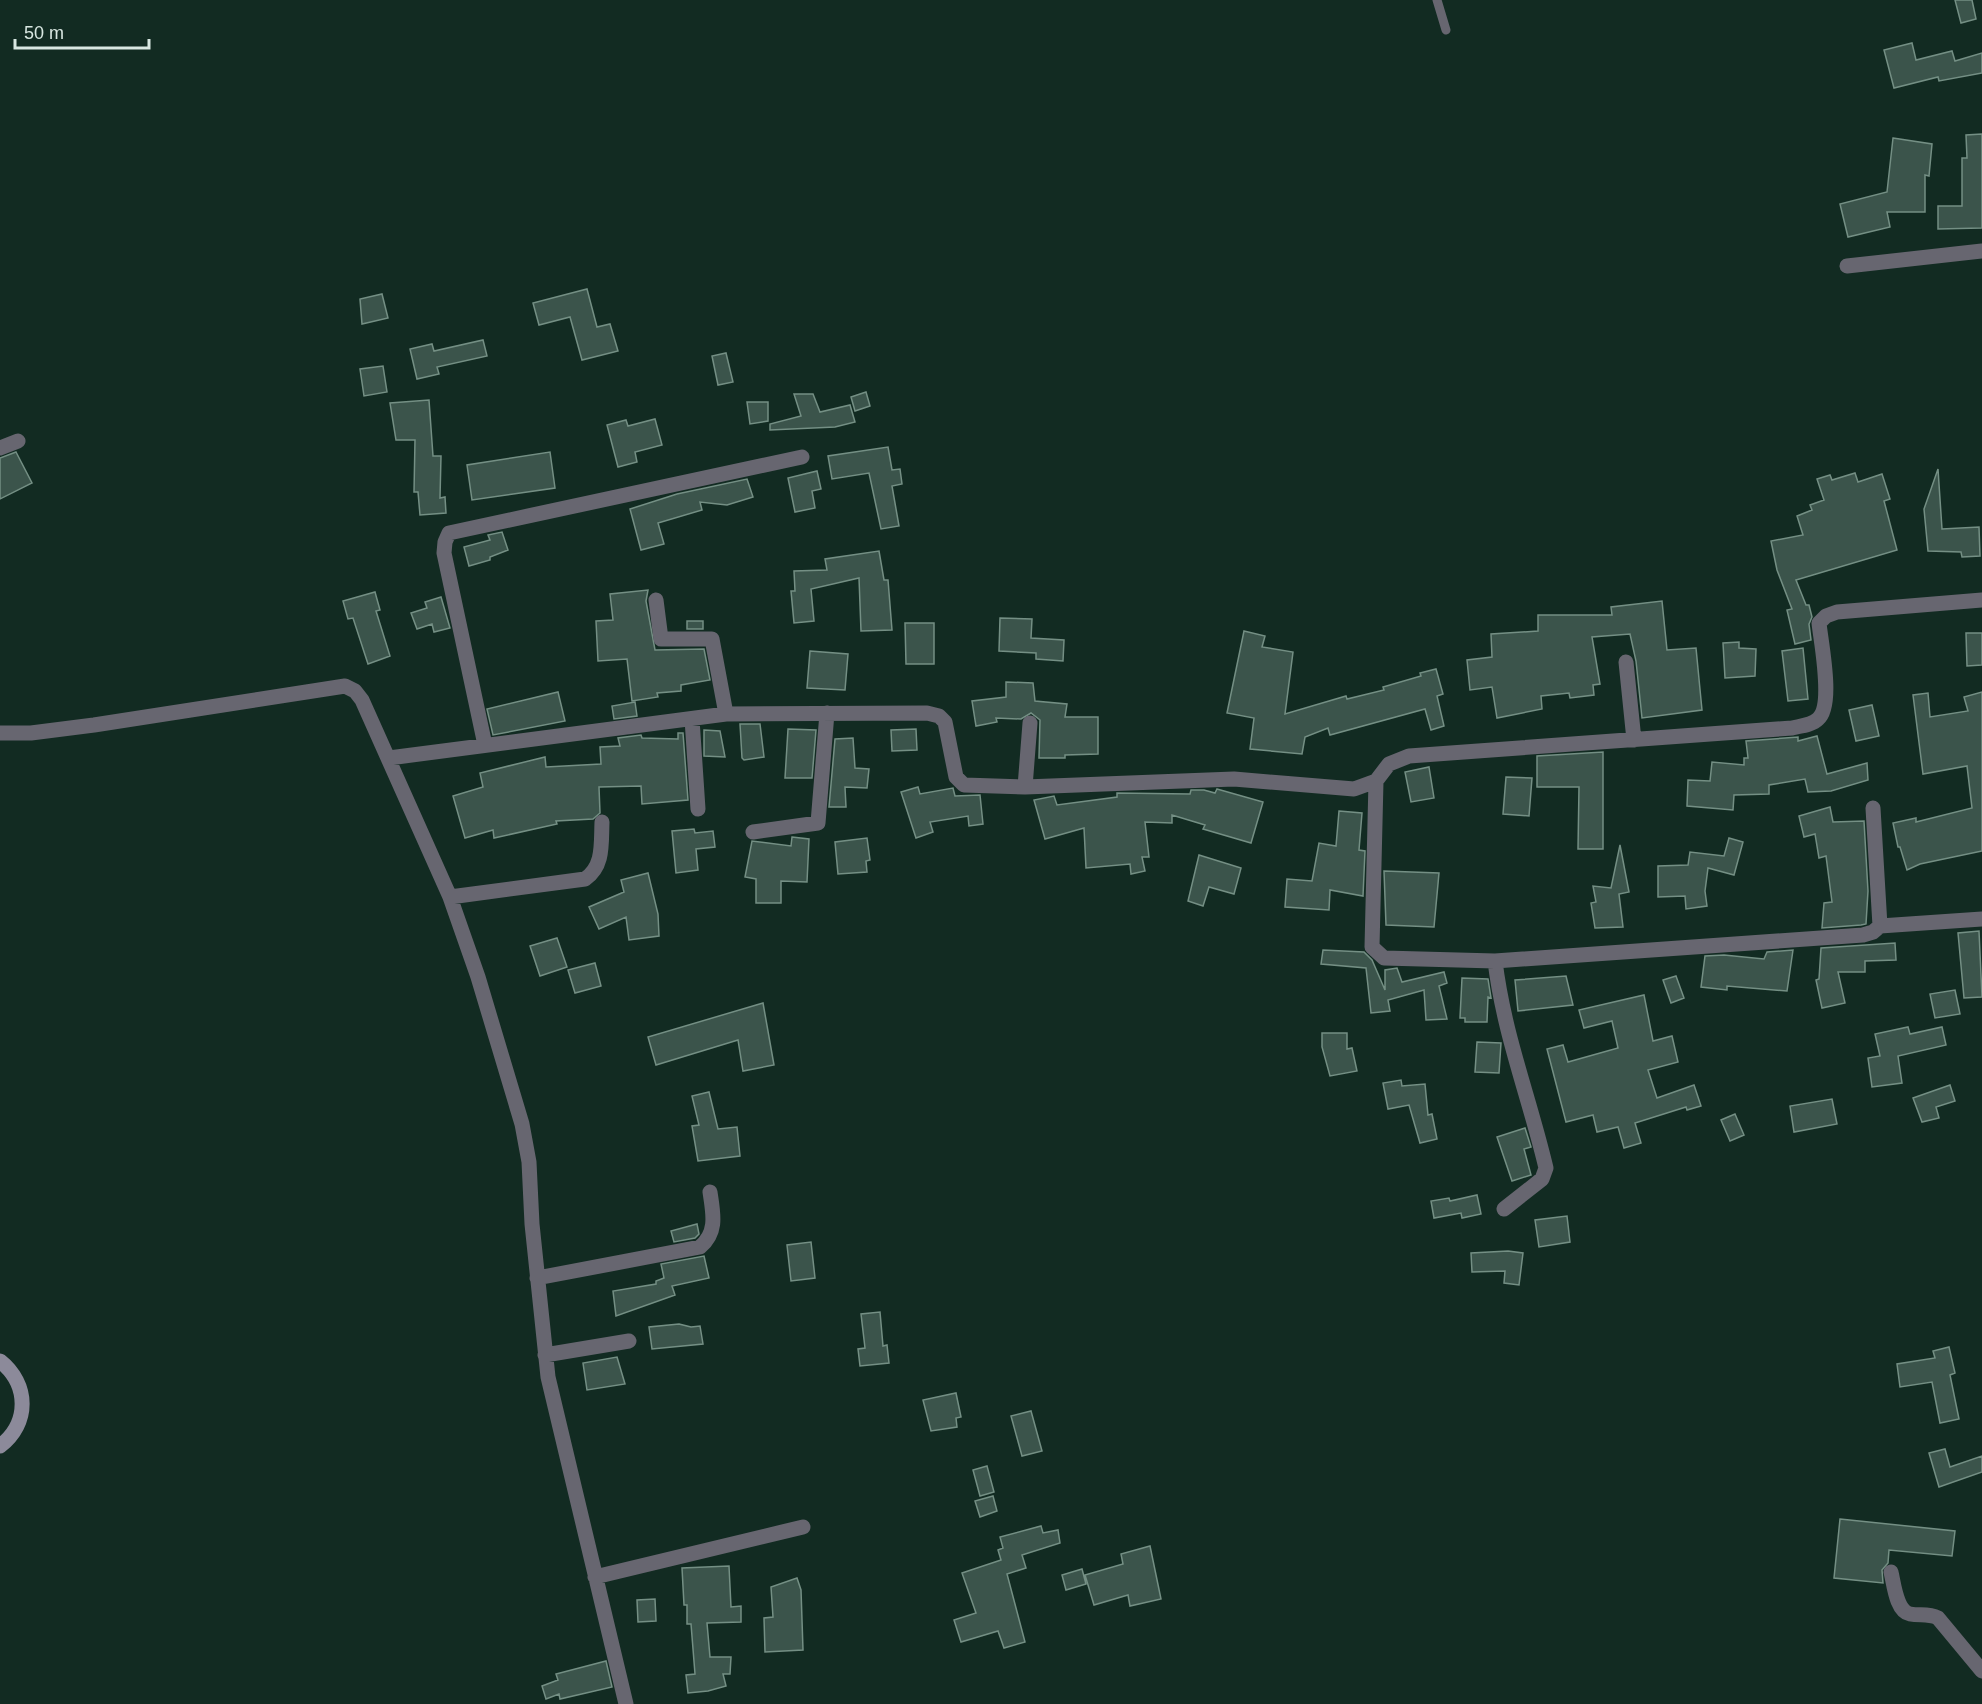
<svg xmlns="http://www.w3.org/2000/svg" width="1982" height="1704" font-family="Arial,sans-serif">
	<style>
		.building { fill: #3b544b; stroke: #748f84; stroke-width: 1.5 }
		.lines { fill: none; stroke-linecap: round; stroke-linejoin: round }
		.lane { stroke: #676670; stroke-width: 9 }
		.street { stroke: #676670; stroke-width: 15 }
		.secondary { stroke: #8c8a9a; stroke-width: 15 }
	</style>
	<rect width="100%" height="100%" fill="#122b22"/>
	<path class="building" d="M 1955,0 L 1972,0 L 1976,19 L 1961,23 Z
		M 1912,43 L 1916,60 L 1952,51 L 1955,61 L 1982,53 L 1982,73 L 1939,81 L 1938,77 L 1894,88 L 1884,50 Z
		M 1982,134 L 1982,228 L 1938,229 L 1938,206 L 1962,206 L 1962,158 L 1967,158 L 1966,135 Z
		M 1893,138 L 1932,144 L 1929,176 L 1925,175 L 1925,212 L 1887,212 L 1890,227 L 1848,237 L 1840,204 L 1887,192 Z
		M 587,289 L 597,327 L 610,324 L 618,351 L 582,360 L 570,317 L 539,325 L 533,303 Z
		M 382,294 L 388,318 L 362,324 L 360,299 Z
		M 483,340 L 487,356 L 437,367 L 439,374 L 417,379 L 410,349 L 432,344 L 434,351 Z
		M 726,353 L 733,382 L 718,385 L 712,356 Z
		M 383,366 L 387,392 L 364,396 L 360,369 Z
		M 866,392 L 870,406 L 855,411 L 851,397 Z
		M 794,394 L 813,394 L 820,412 L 850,405 L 855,422 L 835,427 L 770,430 L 770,424 L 801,416 Z
		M 429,400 L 433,456 L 441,456 L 440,498 L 445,497 L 446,513 L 420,515 L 418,492 L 414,492 L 415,440 L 396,440 L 390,403 Z
		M 747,402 L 768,402 L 768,421 L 750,424 Z
		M 655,419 L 662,445 L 635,452 L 637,462 L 618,467 L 607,425 L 626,420 L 628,426 Z
		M 888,447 L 892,470 L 900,469 L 902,484 L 892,486 L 899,526 L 881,529 L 869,473 L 832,479 L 828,456 Z
		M 16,452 L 32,483 L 0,499 L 0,458 Z
		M 550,452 L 555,488 L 472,500 L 467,465 Z
		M 1938,469 L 1942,529 L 1979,527 L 1980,556 L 1962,557 L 1961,552 L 1928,551 L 1924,509 Z
		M 817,471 L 821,489 L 812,491 L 815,508 L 795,512 L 788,478 Z
		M 1855,473 L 1858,482 L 1882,474 L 1890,499 L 1884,501 L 1897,550 L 1796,580 L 1806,605 L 1809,605 L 1812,617 L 1809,624 L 1811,640 L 1795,644 L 1787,610 L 1792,609 L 1777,570 L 1771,541 L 1803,535 L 1797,516 L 1812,510 L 1810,505 L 1824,500 L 1817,479 L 1830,475 L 1832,480 Z
		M 747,479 L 753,497 L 727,505 L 700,502 L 702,510 L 658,523 L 664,544 L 641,550 L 630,509 L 677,494 Z
		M 502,532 L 508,550 L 490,557 L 490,560 L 469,566 L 464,547 L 490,540 L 488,535 Z
		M 879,551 L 884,580 L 888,580 L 892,630 L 861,631 L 859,578 L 811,589 L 814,621 L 794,623 L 791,591 L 795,591 L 794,571 L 827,570 L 825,559 Z
		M 648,590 L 646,601 L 655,650 L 704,649 L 710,680 L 681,685 L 681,691 L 657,693 L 658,697 L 632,701 L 627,659 L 598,661 L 596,621 L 613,620 L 610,594 Z
		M 375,592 L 380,610 L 376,611 L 390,656 L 368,664 L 353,618 L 348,619 L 343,601 Z
		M 441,597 L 450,628 L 434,632 L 432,624 L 417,629 L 411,613 L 427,608 L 425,602 Z
		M 1662,601 L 1667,650 L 1696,648 L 1702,710 L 1642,718 L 1636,661 L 1630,634 L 1592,637 L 1600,684 L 1593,685 L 1594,695 L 1570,698 L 1569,693 L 1541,696 L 1542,709 L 1497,718 L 1492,687 L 1470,690 L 1467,660 L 1492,657 L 1491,634 L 1538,631 L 1538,615 L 1612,615 L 1611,607 Z
		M 1000,618 L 1032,619 L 1031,638 L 1064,640 L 1063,661 L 1036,659 L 1036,653 L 999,651 Z
		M 687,621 L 703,621 L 703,629 L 687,629 Z
		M 905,623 L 934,623 L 934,664 L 906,664 Z
		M 1244,631 L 1265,636 L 1262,647 L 1293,652 L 1285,714 L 1346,696 L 1347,699 L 1384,690 L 1383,687 L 1421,676 L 1420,673 L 1436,669 L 1443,694 L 1437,696 L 1444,726 L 1431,730 L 1425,709 L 1330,735 L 1328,728 L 1305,737 L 1302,754 L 1250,749 L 1254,718 L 1227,713 Z
		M 1966,633 L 1982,633 L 1982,665 L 1967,666 Z
		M 1739,642 L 1739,648 L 1756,649 L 1755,676 L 1725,678 L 1723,643 Z
		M 1803,648 L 1808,699 L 1788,701 L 1782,651 Z
		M 810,651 L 848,654 L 845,690 L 807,688 Z
		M 1006,682 L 1033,683 L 1035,701 L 1067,704 L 1065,717 L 1098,717 L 1098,754 L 1065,755 L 1065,758 L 1039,758 L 1040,720 L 1031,713 L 1021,719 L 996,718 L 997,722 L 976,726 L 972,701 L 1006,697 Z
		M 558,692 L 565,721 L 493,735 L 487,709 Z
		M 1982,692 L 1982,851 L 1920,864 L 1907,870 L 1900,847 L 1898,847 L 1893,823 L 1916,818 L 1916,822 L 1972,808 L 1967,766 L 1923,774 L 1913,695 L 1928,693 L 1930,717 L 1968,711 L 1964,697 Z
		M 635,702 L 637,716 L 614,719 L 612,706 Z
		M 1872,705 L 1879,736 L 1856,741 L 1849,710 Z
		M 740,724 L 760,724 L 764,757 L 744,760 L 742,758 Z
		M 788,729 L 816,730 L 812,778 L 785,778 Z
		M 916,729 L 917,750 L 892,751 L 891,730 Z
		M 704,730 L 720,731 L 725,757 L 704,756 Z
		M 678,733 L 683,733 L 688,800 L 642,804 L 641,786 L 599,787 L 600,813 L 593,819 L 556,821 L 557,824 L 494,838 L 493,830 L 465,838 L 453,796 L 483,787 L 480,773 L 545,757 L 546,767 L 601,764 L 600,747 L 620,746 L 618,738 L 641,735 L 642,738 L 678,739 Z
		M 1817,736 L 1827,774 L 1867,763 L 1868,780 L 1831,791 L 1808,792 L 1805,779 L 1769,785 L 1769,794 L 1734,795 L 1733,810 L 1687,806 L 1688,780 L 1710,781 L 1712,762 L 1744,765 L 1744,758 L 1748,758 L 1746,741 L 1798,737 L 1798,741 Z
		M 853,738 L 855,768 L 869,769 L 867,788 L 845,787 L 846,807 L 829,807 L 835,739 Z
		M 1603,752 L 1603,849 L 1578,849 L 1579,787 L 1537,787 L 1537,756 Z
		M 1429,767 L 1434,798 L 1411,802 L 1405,772 Z
		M 1506,777 L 1532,778 L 1529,816 L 1503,814 Z
		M 918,787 L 920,794 L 953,788 L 955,796 L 980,795 L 983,824 L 969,826 L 968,816 L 930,822 L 933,832 L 916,838 L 901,792 Z
		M 1217,789 L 1263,802 L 1251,843 L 1203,829 L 1205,825 L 1172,815 L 1172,823 L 1145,822 L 1149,857 L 1142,857 L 1145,871 L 1131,874 L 1130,864 L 1086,868 L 1084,828 L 1045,839 L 1034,800 L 1054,796 L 1057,805 L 1117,797 L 1117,793 L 1190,794 L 1191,790 L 1204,790 L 1215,793 Z
		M 1830,807 L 1833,822 L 1864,821 L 1868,891 L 1866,924 L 1861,925 L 1822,928 L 1824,903 L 1832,902 L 1826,856 L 1819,858 L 1815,834 L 1804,837 L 1799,816 Z
		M 1339,811 L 1362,813 L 1359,850 L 1365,851 L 1363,896 L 1330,890 L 1329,910 L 1285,907 L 1287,879 L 1312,881 L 1319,843 L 1336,846 Z
		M 694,829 L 695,833 L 713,831 L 715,847 L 696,849 L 698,870 L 676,873 L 672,831 Z
		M 792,837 L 809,839 L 807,882 L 781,881 L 781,903 L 756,903 L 756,879 L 745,877 L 752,841 L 791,846 Z
		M 867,838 L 870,860 L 866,861 L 867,872 L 838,874 L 835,842 Z
		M 1729,838 L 1743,842 L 1734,875 L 1708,868 L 1705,891 L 1707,906 L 1686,909 L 1685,896 L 1658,897 L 1658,866 L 1688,865 L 1690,852 L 1724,856 Z
		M 1620,845 L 1629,892 L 1619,894 L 1623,927 L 1595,928 L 1591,903 L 1596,902 L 1593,886 L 1611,888 Z
		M 1199,855 L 1241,868 L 1234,894 L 1209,887 L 1203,906 L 1188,901 Z
		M 1384,871 L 1439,873 L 1434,927 L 1386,925 Z
		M 648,873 L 658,914 L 659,936 L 629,940 L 626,917 L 599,929 L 589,907 L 624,892 L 621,880 Z
		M 1979,931 L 1982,997 L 1964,998 L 1958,933 Z
		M 557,938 L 567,967 L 540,976 L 530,946 Z
		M 1895,943 L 1896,960 L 1865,961 L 1865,972 L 1838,972 L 1845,1003 L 1822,1008 L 1816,980 L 1819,979 L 1821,948 Z
		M 1323,950 L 1364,952 L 1372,960 L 1385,990 L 1385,970 L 1397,968 L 1402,982 L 1444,972 L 1447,983 L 1439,986 L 1447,1019 L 1426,1020 L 1424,990 L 1388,1000 L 1390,1011 L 1371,1013 L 1366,968 L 1321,964 Z
		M 1793,950 L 1787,991 L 1727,986 L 1727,990 L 1701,987 L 1705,956 L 1724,955 L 1764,959 L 1767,952 Z
		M 595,963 L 601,986 L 575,993 L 568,970 Z
		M 1566,976 L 1573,1005 L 1518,1011 L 1515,980 Z
		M 1676,976 L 1684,998 L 1671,1003 L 1663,980 Z
		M 1462,978 L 1488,979 L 1491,998 L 1488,997 L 1487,1022 L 1465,1022 L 1465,1018 L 1460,1018 Z
		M 1955,990 L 1960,1014 L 1935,1018 L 1930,994 Z
		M 1644,995 L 1653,1041 L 1672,1036 L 1678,1062 L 1648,1070 L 1657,1098 L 1694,1085 L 1701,1106 L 1687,1110 L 1686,1107 L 1635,1123 L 1641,1143 L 1624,1148 L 1618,1127 L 1597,1132 L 1593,1115 L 1566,1122 L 1547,1049 L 1563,1045 L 1568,1062 L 1618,1048 L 1612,1021 L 1584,1028 L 1579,1010 Z
		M 763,1003 L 774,1065 L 743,1071 L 738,1040 L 656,1065 L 648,1037 Z
		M 1908,1027 L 1910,1034 L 1942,1027 L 1946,1045 L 1898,1056 L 1902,1083 L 1872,1087 L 1868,1058 L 1880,1056 L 1875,1034 Z
		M 1322,1033 L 1347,1033 L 1347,1049 L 1352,1048 L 1357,1071 L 1330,1076 L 1322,1047 Z
		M 1477,1042 L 1501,1043 L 1499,1073 L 1475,1072 Z
		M 1401,1080 L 1402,1086 L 1425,1084 L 1428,1115 L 1432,1114 L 1437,1139 L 1420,1143 L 1409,1105 L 1388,1109 L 1383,1083 Z
		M 1950,1085 L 1955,1101 L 1936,1107 L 1939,1118 L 1922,1122 L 1913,1098 Z
		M 709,1092 L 718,1129 L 737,1127 L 740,1156 L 698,1161 L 692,1126 L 699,1125 L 692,1096 Z
		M 1832,1099 L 1837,1124 L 1794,1132 L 1790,1106 Z
		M 1735,1114 L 1744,1135 L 1730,1141 L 1721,1120 Z
		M 1525,1128 L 1531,1147 L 1524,1149 L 1531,1175 L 1512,1181 L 1497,1137 Z
		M 1477,1195 L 1481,1214 L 1462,1218 L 1461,1213 L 1434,1218 L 1431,1201 L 1449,1198 L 1450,1201 Z
		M 1567,1216 L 1570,1242 L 1539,1247 L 1535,1220 Z
		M 697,1224 L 699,1234 L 695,1238 L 674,1242 L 671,1231 Z
		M 811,1242 L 815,1278 L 791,1281 L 787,1245 Z
		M 1508,1251 L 1523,1253 L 1519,1285 L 1504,1283 L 1505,1271 L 1472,1272 L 1471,1253 Z
		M 704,1256 L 709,1278 L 672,1286 L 675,1295 L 616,1316 L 613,1291 L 656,1284 L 656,1281 L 664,1278 L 661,1264 Z
		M 880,1312 L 883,1346 L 887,1345 L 889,1363 L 860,1366 L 858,1349 L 865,1348 L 861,1314 Z
		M 679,1324 L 691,1327 L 700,1326 L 703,1344 L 652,1349 L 649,1327 Z
		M 1949,1347 L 1955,1373 L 1950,1375 L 1959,1419 L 1940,1423 L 1932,1382 L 1900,1387 L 1897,1364 L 1935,1358 L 1933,1351 Z
		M 617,1357 L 625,1384 L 587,1390 L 583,1363 Z
		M 956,1393 L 961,1417 L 956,1418 L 957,1427 L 931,1431 L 923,1400 Z
		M 1031,1411 L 1042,1451 L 1022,1456 L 1011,1416 Z
		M 1945,1449 L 1950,1467 L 1982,1456 L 1982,1472 L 1939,1487 L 1929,1453 Z
		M 987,1466 L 994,1492 L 980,1496 L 973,1470 Z
		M 993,1496 L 997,1511 L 980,1517 L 975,1501 Z
		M 1840,1519 L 1955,1531 L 1952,1556 L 1889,1550 L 1888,1563 L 1882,1570 L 1883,1583 L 1834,1578 Z
		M 1041,1526 L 1043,1533 L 1058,1530 L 1060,1543 L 1022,1555 L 1026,1568 L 1007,1574 L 1025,1642 L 1004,1648 L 998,1631 L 961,1642 L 954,1620 L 976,1613 L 962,1573 L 1001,1560 L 998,1550 L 1003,1548 L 1000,1537 Z
		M 1150,1546 L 1161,1599 L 1130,1606 L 1128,1595 L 1094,1605 L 1085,1575 L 1123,1564 L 1121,1554 Z
		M 729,1566 L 731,1607 L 741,1606 L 741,1622 L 707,1623 L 710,1657 L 731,1657 L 730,1674 L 723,1674 L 726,1686 L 708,1691 L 688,1693 L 686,1675 L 695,1674 L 691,1624 L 687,1624 L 687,1605 L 684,1605 L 682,1568 Z
		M 1082,1569 L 1086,1584 L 1066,1590 L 1062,1575 Z
		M 797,1578 L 801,1590 L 803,1650 L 765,1652 L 764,1618 L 773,1617 L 771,1587 Z
		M 655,1599 L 656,1621 L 638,1622 L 637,1600 Z
		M 606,1661 L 612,1687 L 560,1699 L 559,1694 L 546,1699 L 542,1686 L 558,1680 L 556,1674 Z"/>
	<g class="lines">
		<path class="lane" d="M 1437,0 L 1446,30"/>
		<path class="street" d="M 1847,266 L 1982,251
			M 0,448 L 18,441
			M 656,600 L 661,639 L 712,639 L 726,714
			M 1626,662 L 1634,740
			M 692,719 L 698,809
			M 0,733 L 31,733 L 94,725 L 345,686 L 355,691 L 362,700 L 450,897 L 478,977 L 522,1124 L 529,1162 L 532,1224 L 548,1377 L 626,1704
			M 485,745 L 444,553 L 445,542 L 449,533 L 802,457
			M 389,758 L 726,714 L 927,713 L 939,716 L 945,722 L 956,777 L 964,785 L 1025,787 L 1234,779 L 1354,789 L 1376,781 L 1389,764 L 1409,756 L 1792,728 C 1800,726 1812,725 1818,719 C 1834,706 1821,643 1819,623 L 1826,616 L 1837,612 L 1982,600
			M 1376,781 L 1372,947 L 1384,958 L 1495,961 L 1863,935 L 1873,932 L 1880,926 L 1982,919
			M 1025,787 L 1030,723
			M 1873,808 L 1880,926
			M 753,832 L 818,823 L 827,713
			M 450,897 L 585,879 C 604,866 601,844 602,822
			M 1495,961 C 1504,1035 1529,1096 1546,1168 L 1542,1179 L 1504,1209
			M 537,1278 L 700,1247 C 718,1232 713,1213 710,1192
			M 545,1355 L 629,1341
			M 1891,1572 C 1894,1584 1896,1611 1910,1614 C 1920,1616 1928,1613 1938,1618 L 1982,1671
			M 595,1577 L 803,1527"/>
		<path class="secondary" d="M 0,1361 C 29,1384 30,1423 0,1446"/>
	</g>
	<path d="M15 39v9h134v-9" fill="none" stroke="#d8e7e1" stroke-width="3"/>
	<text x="24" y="39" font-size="18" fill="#d8e7e1" stroke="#122b22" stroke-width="4.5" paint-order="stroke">50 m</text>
</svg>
